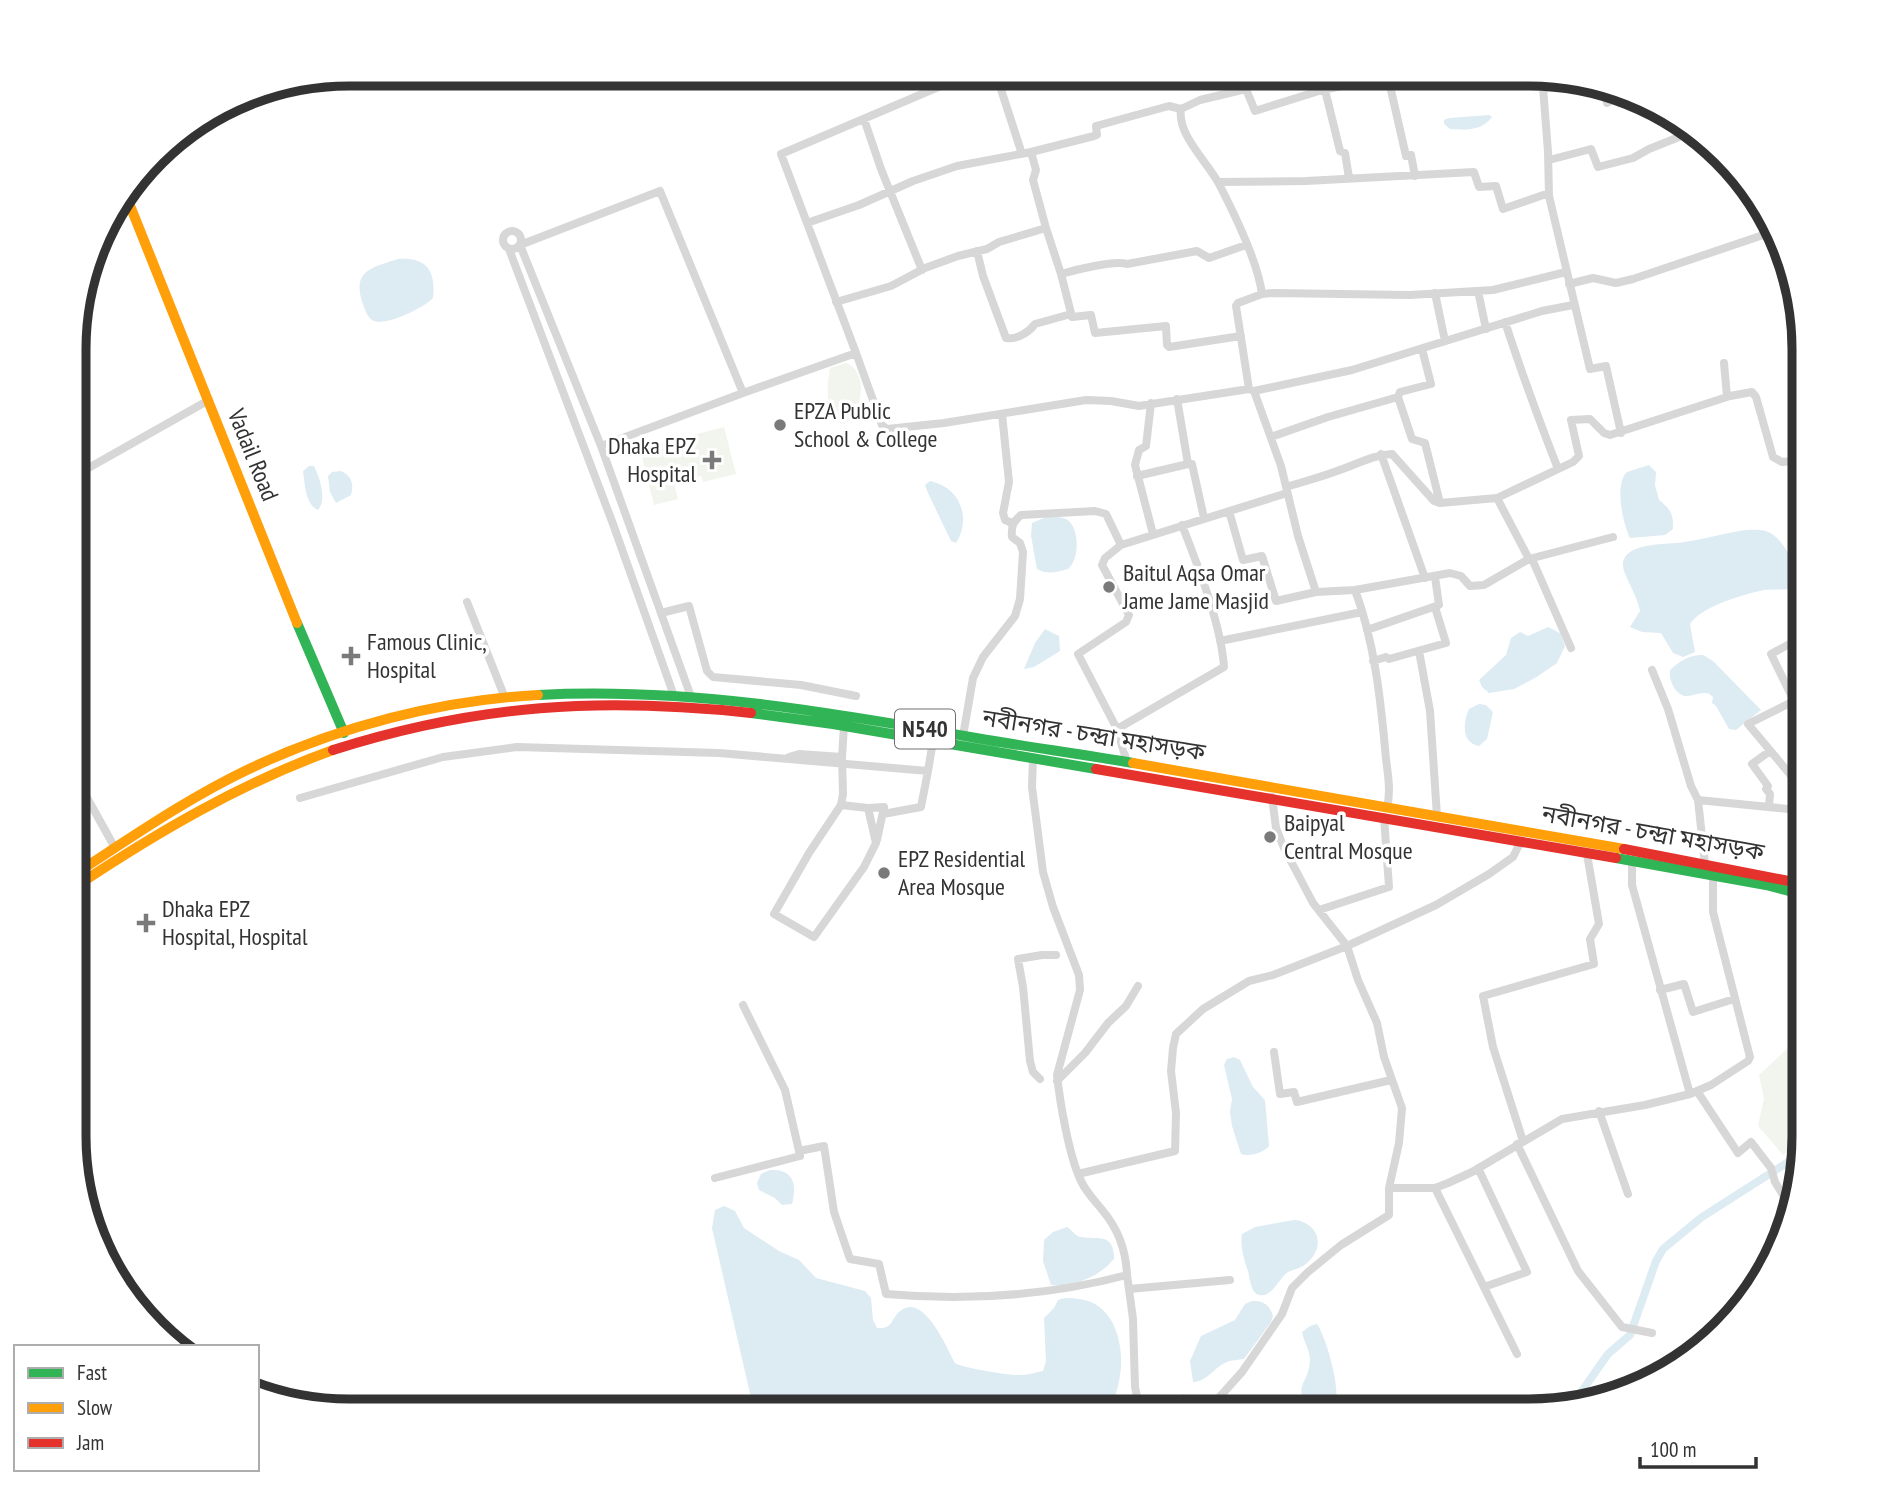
<svg xmlns="http://www.w3.org/2000/svg" width="1878" height="1485" font-family="'PT Sans Narrow','Noto Sans Bengali',sans-serif">
	<style>
		.green { fill: #f1f5ed }
		.water { fill: #ddebf3 }
		.lines { fill: none; stroke-linecap: round; stroke-linejoin: round }
		.canal { stroke: #ddebf3; stroke-width: 8 }
		.street { stroke: #d7d7d7; stroke-width: 8 }
		.fast { stroke: #30b455; stroke-width: 10 }
		.slow { stroke: #ff9f0a; stroke-width: 10 }
		.jam { stroke: #e5322d; stroke-width: 10 }
		.poi-dot { fill: #7a7a7a; stroke: #fff; stroke-width: 2.5 }
		.labels { text-anchor: middle; stroke-width: 7; stroke-linejoin: round; paint-order: stroke }
		.shield { fill: #fff; stroke: #707070; stroke-width: 2 }
		.shield-label { font-size: 23px; font-weight: bold; fill: #333 }
		.poi-label { font-size: 24px; fill: #333; stroke: #fff; text-anchor: start }
		.street-label { font-size: 24px; fill: #333; stroke: #fff }
		.rim { fill: none; stroke: #333; stroke-width: 9 }
	</style>
	<rect width="100%" height="100%" fill="#fff"/>
	<path class="green" d="M 846,363 C 869,371 863,414 844,424 L 833,420 C 826,404 827,385 830,368 Z
		M 724,427 L 736,474 L 703,482 L 701,476 L 674,483 L 678,499 L 654,505 L 640,449 Z
		M 1804,1033 L 1804,1141 L 1783,1155 L 1758,1126 L 1764,1099 L 1759,1075 Z"/>
	<path class="water" d="M 1489,115 L 1492,117 C 1482,131 1466,130 1450,129 L 1444,124 L 1444,120 L 1449,118 Z
		M 398,259 C 426,257 436,270 433,298 C 425,307 384,328 372,320 C 367,317 364,307 362,301 C 352,270 374,267 398,259 Z
		M 1649,465 L 1656,472 L 1655,485 L 1659,500 C 1670,508 1674,515 1673,529 L 1665,535 L 1630,538 C 1623,524 1614,484 1627,472 Z
		M 309,466 L 314,466 C 320,478 327,500 318,510 C 305,504 305,484 303,471 Z
		M 341,471 C 352,476 354,484 351,495 L 336,503 L 330,492 L 328,476 L 332,472 Z
		M 930,481 C 960,487 972,518 956,543 L 951,541 L 928,493 L 925,485 Z
		M 1046,517 C 1053,517 1064,516 1069,521 C 1080,532 1079,560 1068,569 C 1057,572 1047,575 1037,569 L 1031,536 L 1032,523 Z
		M 1745,530 C 1752,530 1761,529 1768,532 C 1784,538 1799,570 1796,586 C 1788,592 1775,588 1764,590 C 1743,595 1703,605 1690,624 L 1695,652 L 1683,657 L 1673,653 L 1661,633 L 1642,632 L 1630,627 L 1640,611 C 1638,596 1623,575 1623,565 C 1623,541 1670,545 1685,542 C 1705,539 1725,533 1745,530 Z
		M 1548,627 L 1560,633 L 1565,646 L 1557,663 L 1535,678 L 1514,689 L 1489,693 L 1482,687 L 1479,680 L 1506,655 L 1511,638 L 1520,632 L 1528,636 Z
		M 1045,629 L 1059,636 L 1060,651 L 1034,667 L 1024,669 L 1035,643 Z
		M 1703,655 L 1713,661 L 1761,710 L 1736,730 L 1729,729 L 1716,706 L 1712,703 L 1713,697 C 1705,688 1694,697 1684,696 C 1674,692 1669,681 1670,670 C 1680,661 1689,655 1703,655 Z
		M 1479,704 L 1486,705 L 1493,712 L 1487,739 L 1479,746 C 1461,743 1463,722 1469,709 Z
		M 1234,1057 L 1240,1060 L 1253,1087 L 1265,1100 L 1269,1146 C 1263,1153 1250,1157 1241,1154 L 1232,1126 L 1230,1112 L 1232,1099 L 1224,1065 L 1227,1059 Z
		M 770,1170 C 794,1169 797,1184 792,1204 L 782,1205 L 775,1198 L 759,1190 L 757,1183 L 761,1174 Z
		M 724,1206 L 735,1211 L 744,1228 L 779,1251 L 799,1260 L 816,1278 L 865,1291 L 871,1298 L 873,1320 L 877,1328 C 891,1329 890,1323 897,1314 C 922,1286 947,1349 955,1363 C 962,1368 1012,1376 1021,1375 C 1029,1375 1036,1372 1043,1371 L 1046,1361 L 1044,1318 L 1054,1308 L 1058,1300 C 1066,1297 1072,1298 1079,1299 C 1117,1303 1126,1351 1119,1381 C 1118,1385 1117,1393 1114,1397 C 1106,1410 1080,1399 1068,1400 C 1053,1401 1039,1404 1027,1411 L 754,1411 L 712,1228 L 715,1210 Z
		M 1294,1220 C 1318,1222 1326,1246 1308,1262 C 1302,1268 1295,1269 1288,1272 C 1279,1278 1272,1298 1259,1295 C 1251,1293 1250,1279 1248,1271 C 1244,1260 1240,1246 1242,1234 L 1255,1227 Z
		M 1067,1227 C 1072,1230 1075,1236 1081,1237 C 1098,1240 1114,1232 1114,1259 C 1099,1277 1074,1287 1051,1285 L 1043,1261 L 1044,1240 L 1053,1232 Z
		M 1252,1301 C 1263,1300 1270,1305 1273,1316 L 1271,1322 L 1244,1359 C 1239,1360 1231,1360 1227,1362 C 1214,1367 1207,1382 1193,1382 L 1190,1361 L 1201,1336 L 1235,1320 L 1245,1304 Z
		M 1317,1324 C 1327,1339 1343,1395 1334,1411 L 1308,1411 C 1293,1383 1308,1386 1310,1361 C 1310,1350 1304,1342 1302,1332 L 1310,1326 Z
		M 1183,1394 L 1195,1398 L 1199,1406 L 1196,1411 L 1157,1411 Z"/>
	<g class="lines">
		<path class="canal" d="M 1568,1404 L 1577,1398 L 1608,1354 L 1630,1335 L 1656,1261 L 1663,1249 L 1702,1217 L 1804,1152"/>
		<path class="street" d="M 996,74 L 1022,154
			M 1239,74 L 1246,89 L 1200,100 L 1181,109 C 1177,135 1207,161 1219,184 C 1234,213 1258,263 1262,294
			M 1542,74 L 1548,152 L 1549,196 L 1590,369 L 1606,366 L 1621,433
			M 1388,77 L 1399,74
			M 1604,87 L 1607,103 L 1626,92
			M 1246,89 L 1255,111 L 1322,90 L 1388,77 L 1406,156 L 1411,155 L 1415,176
			M 1325,90 L 1340,151 L 1345,153 L 1349,178
			M 864,119 L 881,169 L 922,270
			M 1549,160 L 1591,149 L 1598,167 L 1633,158 L 1649,149 L 1694,131
			M 1218,182 L 1306,181 L 1474,172 L 1479,187 L 1496,186 L 1503,209 L 1549,193
			M 114,207 L 128,201
			M 807,223 L 859,205 L 913,181 L 957,166 L 1031,152
			M 1046,228 L 1061,274 C 1075,270 1114,260 1127,264 L 1197,251 L 1209,258 L 1246,245
			M503 240a9 9 0 1 1 18 0a9 9 0 1 1-18 0Z
			M 509,249 L 613,524 L 673,693
			M 977,251 L 983,276 L 1006,338 C 1017,340 1029,332 1035,324 L 1071,314
			M 1061,274 L 1072,317 L 1091,315 L 1095,333 L 1166,326 L 1167,345 L 1169,347 L 1241,336
			M 1569,284 L 1593,278 L 1616,283 L 1633,279 L 1775,231
			M 1478,291 L 1486,329
			M 1435,293 L 1445,341
			M 836,302 L 891,286 L 925,268 L 958,256 L 987,249 L 999,242 L 1046,228 L 1033,180 L 1036,170 L 1031,152 L 1094,136 L 1097,135 L 1096,126 L 1169,106 L 1181,109
			M 1505,322 C 1521,371 1539,420 1558,469
			M 856,353 L 882,425 L 887,429 L 944,423 L 1086,400 L 1111,401 L 1139,406 L 1249,389 L 1236,306 L 1238,303 L 1262,294 L 1273,293 L 1410,295 L 1493,290 L 1566,272
			M 1724,363 L 1727,397
			M 1249,389 L 1254,391 L 1281,466 L 1298,536 L 1316,592 L 1355,590 L 1450,573 L 1461,576 L 1470,586 L 1484,585 L 1529,559 L 1497,498 L 1573,462 L 1579,456 L 1571,420 L 1590,419 L 1604,433 L 1610,435 L 1730,396 L 1752,392 L 1756,397 L 1773,457 L 1782,462 L 1804,460
			M 1254,391 L 1352,370 L 1542,311 L 1573,305
			M 743,393 L 856,353 L 781,154 L 969,74
			M 1398,397 L 1400,392 L 1431,384 L 1422,349
			M 1177,399 L 1188,464 L 1192,464 L 1204,518
			M 1151,403 L 1146,446 L 1139,450 L 1135,465 L 1153,534
			M 1002,414 L 1009,482 L 1003,513 L 1005,520 L 1012,523
			M 1271,437 L 1328,417 L 1398,397 L 1412,439 L 1425,443 L 1440,503
			M 601,446 L 743,393 L 660,191 L 520,245 L 601,446 L 690,694
			M 1381,454 L 1425,578
			M 76,475 L 209,400
			M 1137,476 L 1188,464
			M 1286,487 C 1302,482 1318,478 1334,472 C 1354,466 1371,455 1392,454 L 1434,501 L 1440,503 L 1497,498
			M 1229,511 L 1243,560 L 1262,556 L 1276,601 L 1316,592
			M 1529,559 L 1613,537
			M 1532,559 L 1571,648
			M 1355,590 C 1375,643 1381,703 1386,759 C 1388,775 1391,792 1387,807
			M 467,602 L 505,698
			M 661,613 L 689,606 L 707,671 L 713,677 L 801,685 L 856,696
			M 1367,630 L 1439,605 L 1435,577
			M 1220,641 L 1362,612
			M 1419,651 L 1430,711 L 1437,816
			M 1373,661 L 1386,657 L 1389,659 L 1446,643 L 1435,607
			M 1652,670 L 1668,709 L 1691,786 L 1698,800
			M 1117,729 L 1078,654 L 1126,622 L 1129,615 L 1102,565 L 1105,558 L 1121,545
			M 963,736 L 973,678 L 983,657 L 1015,616 L 1020,599 L 1023,552 L 1020,543 L 1012,537 C 1011,526 1013,522 1021,515 L 1095,511 L 1106,514 L 1121,545 L 1287,493
			M 789,757 L 799,754 L 842,757 L 844,726
			M 1127,762 L 1117,729 L 1224,667 C 1221,624 1198,566 1182,525
			M 75,776 L 115,848
			M 1804,791 L 1748,724 L 1794,701 L 1771,654 L 1804,636
			M 1272,797 L 1276,828 L 1284,848 L 1313,903 L 1347,946 L 1358,980 L 1377,1023 L 1384,1057 L 1402,1108 L 1399,1143 L 1389,1188
			M 300,798 L 443,757 L 517,747 L 719,753 L 928,771 L 933,741
			M 841,805 L 868,808 L 876,843 L 864,867 L 814,937 L 774,914 L 809,853 L 841,805 L 843,794 L 842,757
			M 1769,807 L 1770,794 L 1766,789 L 1768,786 L 1752,764 L 1770,751
			M 868,808 L 884,807 L 877,840
			M 883,814 L 921,807 L 928,771
			M 1632,860 L 1632,885 L 1690,1094
			M 1705,864 L 1698,800 L 1799,810 L 1804,805
			M 1319,910 L 1389,887 L 1384,817
			M 1660,990 L 1684,984 L 1693,1012 L 1734,999
			M 743,1005 L 785,1090 L 799,1151 L 824,1146 L 834,1212 L 850,1259 L 879,1264 L 886,1294 C 967,1301 1048,1296 1127,1275 C 1126,1251 1119,1230 1103,1211 C 1095,1201 1086,1192 1081,1181 C 1069,1156 1060,1103 1057,1075 L 1080,990 L 1079,975 L 1053,907 L 1043,872 L 1032,787 L 1033,758
			M 1274,1052 L 1280,1094 L 1294,1092 L 1297,1102 L 1391,1080
			M 1040,1079 L 1033,1072 L 1030,1061 L 1023,987 L 1018,959 L 1042,955 L 1056,955
			M 1057,1081 L 1085,1053 L 1108,1023 L 1126,1006 L 1138,986
			M 1697,1091 L 1738,1153 L 1751,1142 L 1771,1168 L 1775,1182 L 1791,1208
			M 1599,1111 L 1628,1194
			M 1523,1141 L 1493,1047 L 1483,996 L 1594,964 L 1590,939 L 1599,924 L 1587,854
			M 1517,1144 L 1578,1271 L 1622,1327 L 1652,1333
			M 1478,1168 L 1527,1272 L 1484,1287
			M 1078,1174 L 1175,1151 L 1176,1113 L 1171,1071 L 1173,1048 L 1176,1034 L 1203,1009 L 1249,981 L 1273,975 L 1347,946 L 1436,905 L 1489,874 L 1513,857 L 1521,841
			M 715,1178 L 800,1156 L 799,1151
			M 1435,1188 L 1517,1354
			M 1127,1275 L 1133,1319 L 1135,1387 L 1140,1411
			M 1129,1289 L 1230,1280
			M 1207,1411 L 1242,1372 L 1282,1314 L 1292,1288 L 1308,1272 L 1341,1245 L 1389,1215 L 1389,1188 L 1435,1188 L 1448,1183 L 1472,1172 L 1562,1119 L 1645,1105 L 1690,1094 L 1711,1085 L 1748,1061 L 1750,1057 L 1713,912 L 1713,876"/>
		<path class="fast" d="M 297,623 L 344,733
			M 538,695 C 686,687 830,712 976,738 C 1028,747 1081,754 1133,763
			M 751,713 L 833,724 L 1096,769
			M 1616,858 L 1766,885 L 1804,895"/>
		<path class="slow" d="M 125,193 L 297,623
			M 1133,763 L 1624,849
			M 75,874 C 132,837 188,798 249,769 C 337,727 440,700 538,695
			M 75,887 C 156,833 241,783 333,750"/>
		<path class="jam" d="M 333,750 C 478,704 601,697 751,713
			M 1096,769 L 1616,858
			M 1624,849 L 1804,884"/>
	</g>
	<g class="poi-dot">
		<circle cx="780" cy="425" r="7"/>
		<path d="M708.5 449.5h7v7h7v7h-7v7h-7v-7h-7v-7h7z"/>
		<circle cx="1109" cy="587" r="7"/>
		<path d="M347.5 645.5h7v7h7v7h-7v7h-7v-7h-7v-7h7z"/>
		<circle cx="1270" cy="837" r="7"/>
		<circle cx="884" cy="873" r="7"/>
		<path d="M142.5 912.5h7v7h7v7h-7v7h-7v-7h-7v-7h7z"/>
	</g>
	<g class="labels">
		<rect class="shield" x="895" y="709.5" width="60" height="39" rx="5"/>
		<g class="shield-label">
			<text x="925" y="737">N540</text>
		</g>
		<g class="poi-label">
			<text x="794" y="419">EPZA Public<tspan x="794" dy="28">School &amp; College</tspan></text>
			<text x="696" y="454" text-anchor="end">Dhaka EPZ<tspan x="696" dy="28">Hospital</tspan></text>
			<text x="1123" y="581">Baitul Aqsa Omar<tspan x="1123" dy="28">Jame Jame Masjid</tspan></text>
			<text x="367" y="650">Famous Clinic,<tspan x="367" dy="28">Hospital</tspan></text>
			<text x="1284" y="831">Baipyal<tspan x="1284" dy="28">Central Mosque</tspan></text>
			<text x="898" y="867">EPZ Residential<tspan x="898" dy="28">Area Mosque</tspan></text>
			<text x="162" y="917">Dhaka EPZ<tspan x="162" dy="28">Hospital, Hospital</tspan></text>
		</g>
		<g class="street-label">
			<text transform="translate(253 455) rotate(68)" y="8">Vadail Road</text>
			<text transform="translate(1094 735) rotate(9)" y="8">নবীনগর - চন্দ্রা মহাসড়ক</text>
			<text transform="translate(1653 833) rotate(10)" y="8">নবীনগর - চন্দ্রা মহাসড়ক</text>
		</g>
	</g>
	<path d="M0 0H1878V1485H0ZM349 86H1529A263 263 0 0 1 1792 349V1136A263 263 0 0 1 1529 1399H349A263 263 0 0 1 86 1136V349A263 263 0 0 1 349 86Z" fill="#fff" fill-rule="evenodd"/>
	<path class="rim" d="M349 86H1529A263 263 0 0 1 1792 349V1136A263 263 0 0 1 1529 1399H349A263 263 0 0 1 86 1136V349A263 263 0 0 1 349 86Z"/>
	<rect x="14" y="1345" width="245" height="126" fill="#ffffff" stroke="#adadad" stroke-width="2"/>
	<rect x="28" y="1368" width="35" height="10" fill="#30b455" stroke="#adadad" stroke-width="2"/>
	<text x="77" y="1380" font-size="21" fill="#333333">Fast</text>
	<rect x="28" y="1403" width="35" height="10" fill="#ff9f0a" stroke="#adadad" stroke-width="2"/>
	<text x="77" y="1415" font-size="21" fill="#333333">Slow</text>
	<rect x="28" y="1438" width="35" height="10" fill="#e5322d" stroke="#adadad" stroke-width="2"/>
	<text x="77" y="1450" font-size="21" fill="#333333">Jam</text>
	<path d="M1640 1457v10h116v-10" fill="none" stroke="#333333" stroke-width="3.5"/>
	<text x="1650" y="1457" font-size="21" fill="#333333" stroke="#ffffff" stroke-width="5" paint-order="stroke">100 m</text>
</svg>
